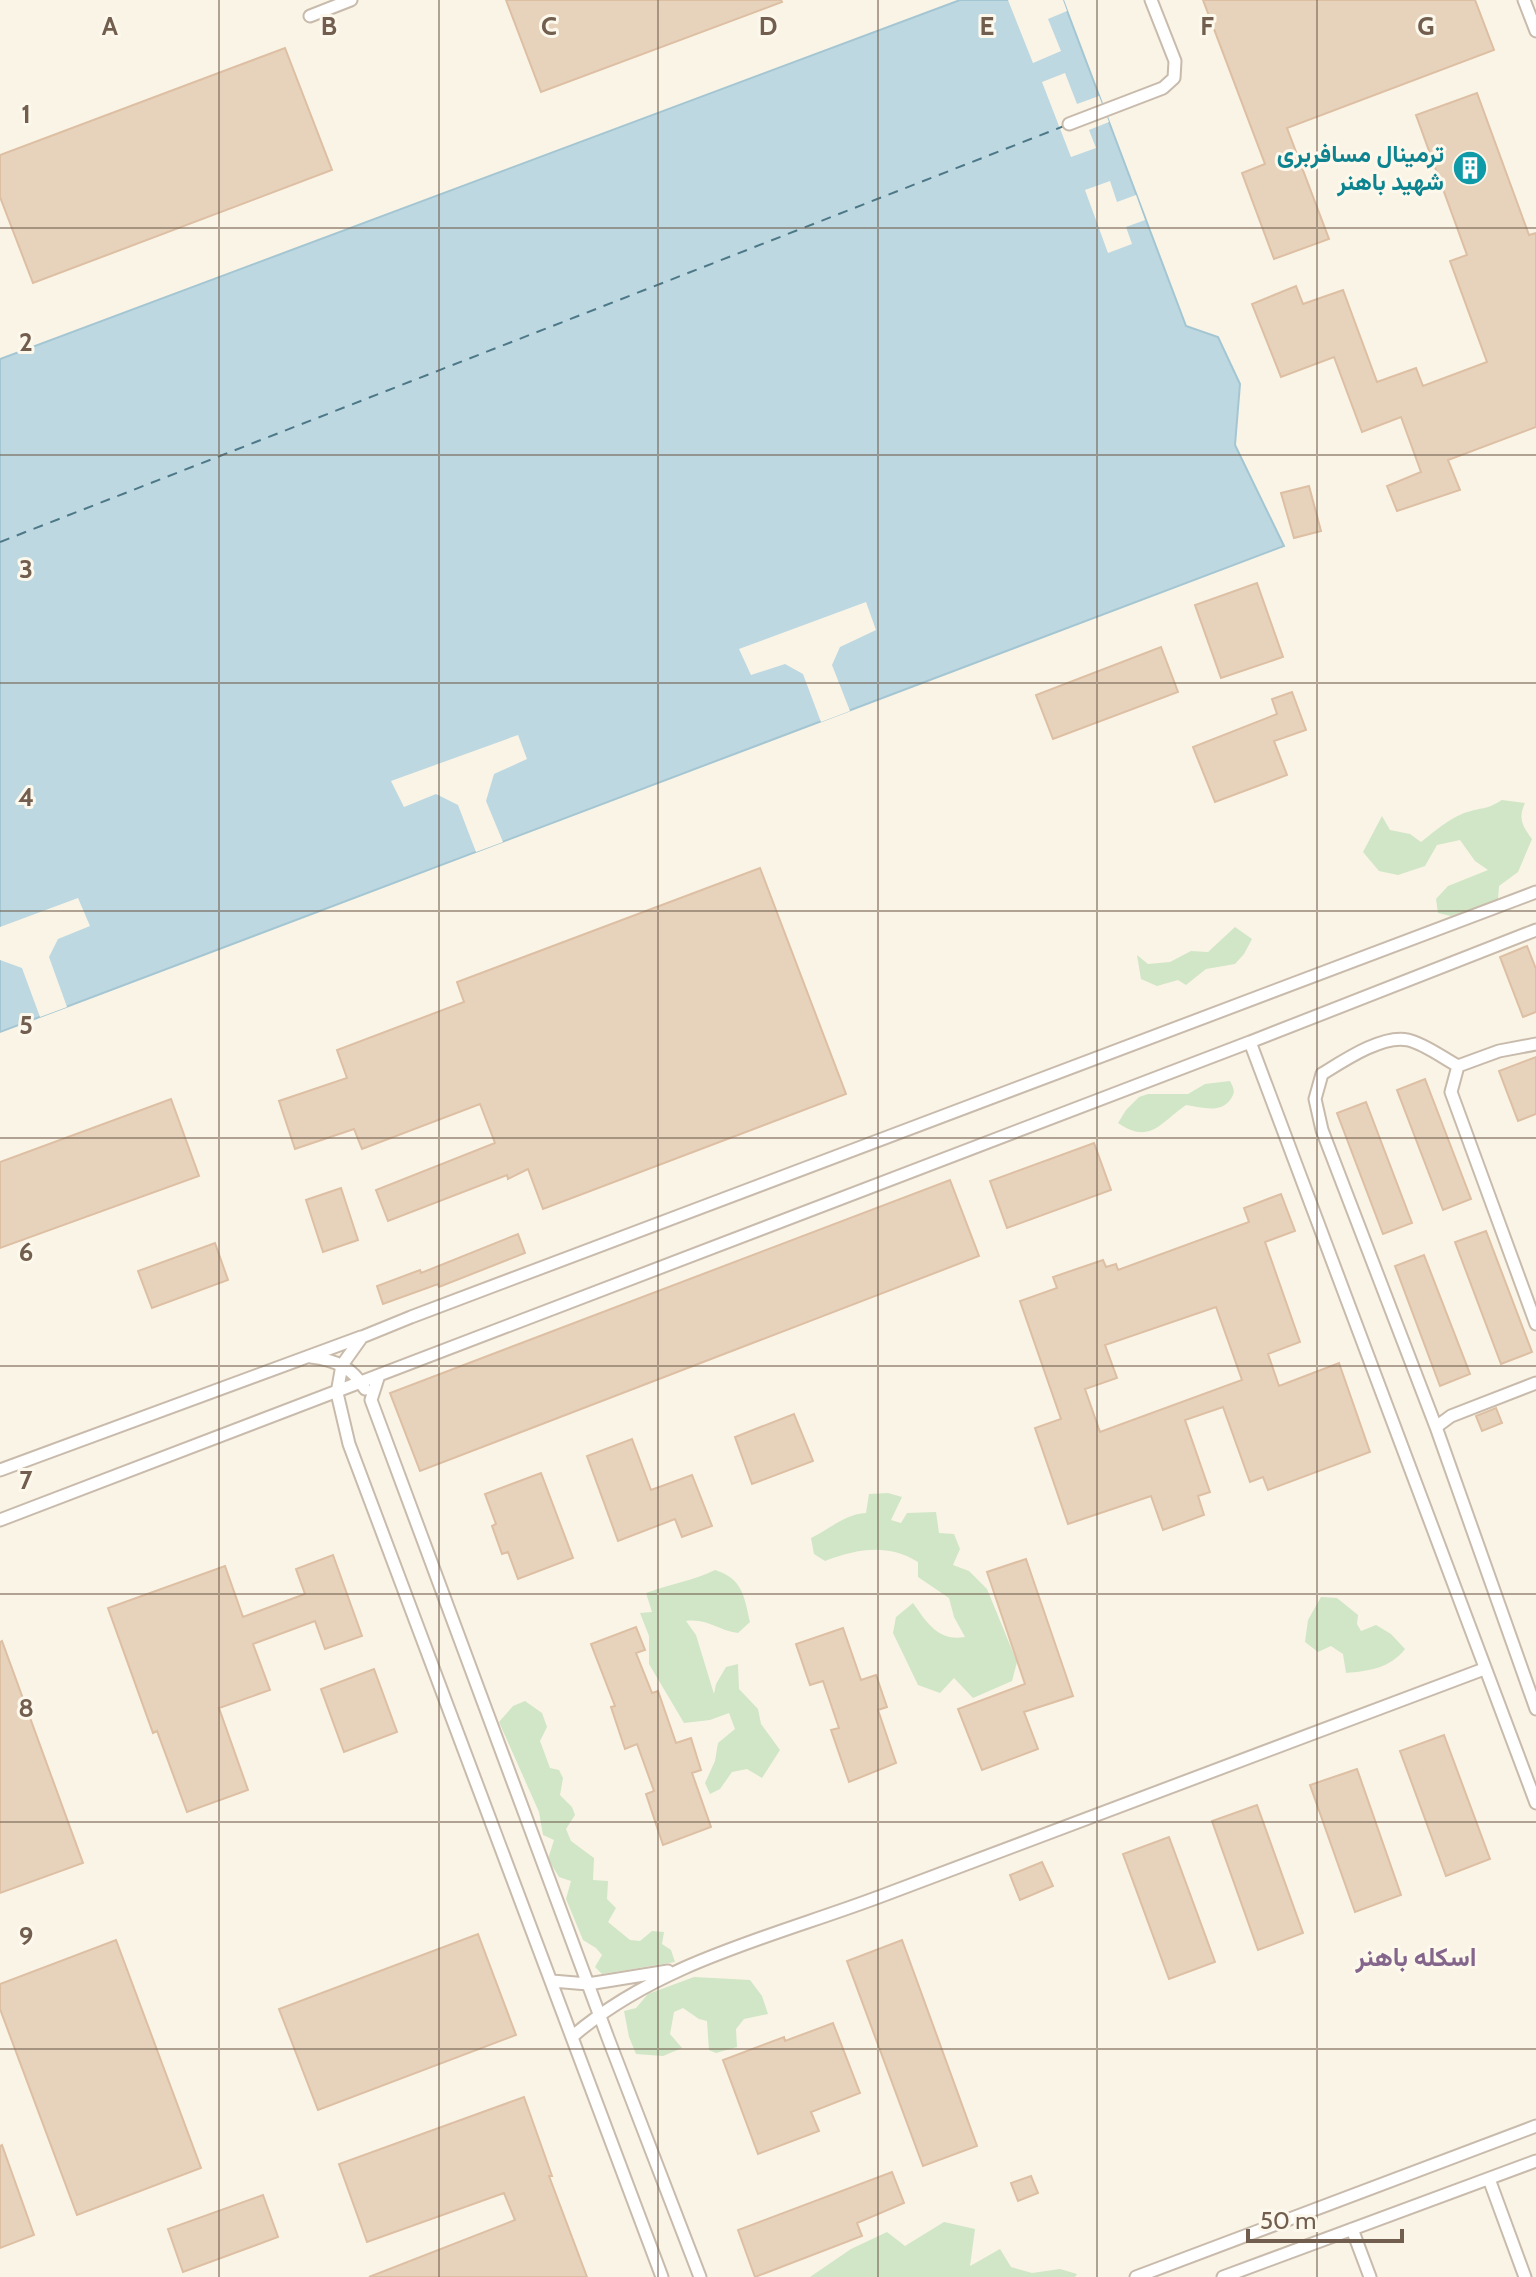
<svg xmlns="http://www.w3.org/2000/svg" width="1536" height="2277" font-family="Cabin,Vazirmatn,sans-serif">
	<style>
		.green { fill: #d0e6c6 }
		.water { fill: #bdd8e1; stroke: #a4c6d2; stroke-width: 2 }
		.pier { fill: #faf4e6 }
		.lines { fill: none; stroke-linecap: round; stroke-linejoin: round }
		.ferry { stroke: #4d7888; stroke-width: 2; stroke-dasharray: 10 8; stroke-linecap: butt }
		.building { fill: #e7d2bc; stroke: #ddbfa3; stroke-width: 2; fill-rule: evenodd }
		.lane-casing { stroke: #c8bbac; stroke-width: 15 }
		.lane { stroke: #fff; stroke-width: 11 }
		.grid { fill: none; stroke: #715e4e; stroke-width: 2; stroke-opacity: 0.55 }
		.labels { text-anchor: middle; stroke-width: 6; stroke-linejoin: round; paint-order: stroke }
		.culture-label { font-size: 24px; font-weight: bold; fill: #0d838f; stroke: #fdf8ec; text-anchor: end }
		.neighbourhood-label { font-size: 26px; font-weight: bold; fill: #84668c; stroke: #fdf8ec }
		.grid-label { font-size: 26px; text-anchor: middle; font-weight: bold; fill: #715e4e; stroke: #fdf8ec; stroke-width: 6; stroke-linejoin: round; paint-order: stroke }
	</style>
	<rect width="100%" height="100%" fill="#faf4e6"/>
	<path class="green" d="M 1502,800 L 1525,803 C 1518,818 1522,826 1532,839 L 1518,872 L 1499,886 L 1498,900 L 1451,916 L 1438,913 L 1436,899 L 1448,886 L 1488,870 L 1475,861 L 1460,840 L 1437,845 L 1425,866 L 1398,875 L 1379,871 L 1363,852 L 1382,816 L 1390,830 L 1410,834 L 1421,842 C 1435,831 1453,815 1471,811 C 1486,807 1487,809 1502,800 Z
		M 1235,927 L 1252,939 L 1244,954 L 1235,964 L 1206,969 L 1186,985 L 1178,980 L 1157,986 L 1141,979 L 1137,955 L 1148,964 L 1170,962 L 1191,951 L 1208,952 Z
		M 1230,1081 C 1234,1089 1236,1092 1230,1100 C 1220,1114 1201,1107 1186,1105 C 1160,1123 1150,1145 1118,1123 L 1126,1110 L 1139,1097 L 1148,1094 L 1188,1094 L 1205,1084 Z
		M 888,1493 L 902,1497 L 891,1520 L 901,1523 L 907,1513 L 936,1512 L 939,1533 L 954,1534 L 960,1549 L 953,1565 L 969,1571 L 987,1589 L 1017,1662 L 1012,1681 L 973,1698 L 954,1678 L 940,1693 L 918,1685 L 893,1633 L 896,1617 L 913,1603 C 927,1623 939,1642 965,1637 L 954,1617 L 949,1598 L 918,1577 L 918,1562 C 887,1543 857,1549 825,1561 L 814,1554 L 811,1538 C 830,1529 845,1514 866,1513 L 869,1494 Z
		M 715,1570 C 743,1579 744,1596 750,1622 L 738,1633 C 717,1630 707,1618 686,1621 L 696,1635 L 714,1694 L 716,1684 L 726,1667 L 738,1664 L 739,1689 L 758,1709 L 761,1724 L 780,1750 L 762,1778 L 747,1769 L 732,1772 L 720,1789 L 710,1794 L 705,1783 L 715,1761 L 718,1743 L 735,1729 L 729,1713 L 710,1720 L 684,1723 L 649,1664 L 649,1636 L 640,1613 L 652,1612 L 646,1593 C 669,1584 693,1581 715,1570 Z
		M 1321,1597 L 1337,1598 L 1358,1615 L 1357,1624 L 1361,1631 L 1376,1625 L 1391,1634 L 1405,1649 C 1390,1668 1370,1671 1346,1673 L 1343,1654 L 1331,1646 L 1318,1652 L 1305,1642 L 1308,1620 Z
		M 525,1701 L 542,1713 L 547,1727 L 540,1741 L 550,1768 L 559,1770 L 563,1778 L 560,1795 L 572,1807 L 575,1815 L 566,1829 L 571,1841 L 594,1858 L 593,1880 L 608,1881 L 607,1899 L 616,1908 L 608,1922 L 630,1940 L 640,1941 L 652,1931 L 664,1932 L 662,1944 L 671,1950 L 675,1962 L 602,1974 L 595,1967 L 602,1955 L 596,1948 L 583,1940 L 566,1899 L 571,1881 L 559,1877 L 548,1859 L 554,1840 L 543,1835 L 539,1812 L 499,1722 L 513,1706 Z
		M 694,1977 L 750,1980 L 762,1996 L 768,2014 L 744,2019 L 736,2029 L 737,2047 L 716,2053 L 709,2050 L 707,2021 L 699,2019 L 683,2008 L 674,2012 L 670,2034 L 682,2048 L 663,2056 L 636,2054 L 629,2037 L 624,2011 L 636,2008 L 648,1994 Z
		M 944,2222 L 975,2229 L 970,2266 L 1000,2249 L 1011,2267 L 1032,2273 L 1060,2269 L 1077,2274 L 1075,2277 L 810,2277 L 851,2249 L 887,2232 L 905,2246 Z"/>
	<path class="water" d="M 960,0 L 1063,0 L 1186,326 L 1218,337 L 1240,384 L 1235,445 L 1284,546 L 0,1032 L 0,359 Z"/>
	<path class="pier" d="M 1008,0 L 1063,0 L 1067,11 L 1048,19 L 1061,51 L 1033,63 Z
		M 1065,73 L 1077,104 L 1099,96 L 1109,122 L 1089,130 L 1096,148 L 1071,157 L 1042,82 Z
		M 1110,181 L 1117,202 L 1136,195 L 1145,220 L 1126,227 L 1132,244 L 1108,253 L 1085,190 Z
		M 866,602 L 876,630 L 840,647 L 832,665 L 850,711 L 821,722 L 803,674 L 785,664 L 751,675 L 739,649 Z
		M 518,735 L 527,759 L 494,774 L 486,801 L 503,842 L 476,852 L 458,805 L 436,794 L 404,807 L 391,781 Z
		M 78,898 L 90,926 L 58,939 L 49,957 L 67,1007 L 40,1017 L 22,968 L 0,960 L 0,927 Z"/>
	<g class="lines">
		<path class="ferry" d="M 0,542 L 1064,126"/>
	</g>
	<path class="building" d="M 506,0 L 781,0 L 782,2 L 541,92 Z
		M 1203,0 L 1475,0 L 1494,50 L 1287,128 L 1329,239 L 1274,259 L 1242,173 L 1265,164 Z
		M 285,48 L 332,170 L 33,283 L 0,197 L 0,155 Z
		M 1477,93 L 1529,235 L 1536,233 L 1536,427 L 1448,460 L 1460,490 L 1397,511 L 1387,486 L 1421,472 L 1401,417 L 1362,432 L 1334,357 L 1281,377 L 1252,304 L 1296,286 L 1303,304 L 1343,290 L 1377,382 L 1416,368 L 1423,386 L 1487,362 L 1450,261 L 1467,255 L 1416,115 Z
		M 1309,486 L 1321,531 L 1294,538 L 1281,493 Z
		M 1257,583 L 1283,657 L 1221,678 L 1195,605 Z
		M 1161,647 L 1178,692 L 1053,739 L 1036,695 Z
		M 1292,692 L 1306,730 L 1274,741 L 1287,775 L 1215,802 L 1193,747 L 1277,714 L 1272,699 Z
		M 760,868 L 846,1094 L 543,1209 L 528,1169 L 508,1179 L 507,1175 L 388,1221 L 376,1190 L 495,1143 L 480,1104 L 362,1149 L 354,1129 L 295,1149 L 279,1101 L 347,1078 L 337,1050 L 464,1002 L 457,982 Z
		M 1527,946 L 1536,969 L 1536,1012 L 1523,1017 L 1500,957 Z
		M 1536,1057 L 1536,1114 L 1518,1121 L 1499,1071 Z
		M 1425,1079 L 1471,1199 L 1443,1210 L 1397,1090 Z
		M 171,1099 L 199,1176 L 0,1248 L 0,1162 Z
		M 1366,1102 L 1412,1223 L 1383,1234 L 1337,1113 Z
		M 1094,1143 L 1111,1190 L 1007,1228 L 990,1181 Z
		M 950,1180 L 979,1256 L 420,1471 L 390,1393 Z
		M 341,1188 L 358,1240 L 323,1252 L 306,1200 Z
		M 1281,1194 L 1295,1231 L 1265,1242 L 1300,1342 L 1268,1354 L 1279,1386 L 1339,1363 L 1370,1452 L 1268,1490 L 1263,1477 L 1250,1482 L 1223,1407 L 1185,1420 L 1210,1492 L 1198,1496 L 1204,1515 L 1163,1530 L 1151,1496 L 1068,1524 L 1035,1428 L 1061,1419 L 1020,1301 L 1057,1288 L 1053,1277 L 1103,1260 L 1106,1267 L 1116,1264 L 1118,1270 L 1249,1222 L 1244,1208 ZM 1216,1307 L 1242,1380 L 1100,1432 L 1085,1389 L 1117,1378 L 1105,1345 Z
		M 1486,1231 L 1532,1352 L 1501,1364 L 1455,1242 Z
		M 518,1234 L 525,1253 L 439,1287 L 438,1284 L 383,1304 L 377,1286 L 420,1270 L 421,1273 Z
		M 215,1243 L 228,1280 L 152,1308 L 138,1271 Z
		M 1424,1255 L 1470,1374 L 1440,1386 L 1395,1266 Z
		M 1496,1408 L 1502,1423 L 1482,1431 L 1476,1416 Z
		M 794,1414 L 813,1461 L 752,1484 L 735,1437 Z
		M 632,1439 L 651,1490 L 692,1475 L 712,1526 L 682,1537 L 675,1519 L 618,1541 L 587,1456 Z
		M 541,1473 L 573,1558 L 518,1579 L 508,1552 L 502,1554 L 492,1526 L 496,1524 L 485,1494 Z
		M 333,1555 L 362,1636 L 325,1649 L 315,1621 L 253,1644 L 270,1690 L 219,1708 L 248,1790 L 187,1812 L 157,1731 L 153,1733 L 108,1608 L 225,1566 L 243,1617 L 305,1594 L 296,1569 Z
		M 1026,1559 L 1073,1696 L 1024,1712 L 1038,1749 L 982,1770 L 958,1709 L 1025,1684 L 987,1572 Z
		M 636,1627 L 645,1650 L 636,1653 L 652,1693 L 658,1691 L 676,1743 L 691,1738 L 701,1770 L 692,1773 L 711,1827 L 663,1845 L 646,1794 L 654,1791 L 637,1744 L 625,1749 L 611,1707 L 615,1706 L 591,1644 Z
		M 843,1628 L 861,1680 L 876,1675 L 887,1707 L 878,1710 L 896,1763 L 849,1782 L 831,1730 L 839,1728 L 823,1681 L 810,1685 L 796,1644 Z
		M 2,1641 L 83,1863 L 0,1893 L 0,1642 Z
		M 374,1669 L 397,1732 L 344,1752 L 321,1689 Z
		M 1444,1735 L 1490,1859 L 1446,1876 L 1400,1751 Z
		M 1357,1769 L 1401,1895 L 1355,1912 L 1310,1785 Z
		M 1257,1805 L 1303,1933 L 1258,1950 L 1212,1821 Z
		M 1169,1837 L 1215,1962 L 1169,1979 L 1123,1854 Z
		M 1042,1862 L 1053,1886 L 1020,1900 L 1010,1875 Z
		M 478,1934 L 516,2035 L 318,2110 L 279,2009 Z
		M 116,1940 L 201,2168 L 77,2215 L 0,2009 L 0,1984 Z
		M 902,1940 L 977,2146 L 923,2166 L 847,1961 Z
		M 833,2023 L 860,2093 L 811,2112 L 819,2131 L 758,2154 L 723,2060 L 784,2037 L 785,2041 Z
		M 524,2097 L 552,2176 L 549,2176 L 587,2277 L 369,2277 L 515,2220 L 504,2193 L 367,2242 L 339,2164 Z
		M 2,2145 L 34,2235 L 0,2248 L 0,2146 Z
		M 892,2172 L 904,2203 L 857,2223 L 862,2236 L 755,2277 L 738,2230 Z
		M 1031,2176 L 1038,2193 L 1018,2201 L 1011,2183 Z
		M 263,2195 L 278,2237 L 183,2272 L 168,2229 Z"/>
	<g class="lines">
		<g class="lane-casing">
			<path id="lane" d="M 1524,0 L 1536,31
				M 310,16 L 351,0
				M 1069,124 L 1163,88 L 1174,78 L 1175,61 L 1151,0
				M 1250,1042 L 1536,930
				M 1536,1044 L 1499,1051 L 1458,1066 C 1443,1058 1425,1044 1408,1040 C 1383,1034 1343,1061 1322,1074 L 1315,1099 L 1322,1130 L 1436,1427 L 1536,1709
				M 1458,1066 L 1451,1092 L 1536,1324
				M 311,1357 C 335,1360 352,1367 365,1389
				M 378,1378 L 371,1400 L 608,2038 L 700,2277
				M 1436,1427 L 1451,1416 L 1536,1383
				M 0,1470 L 361,1337
				M 0,1520 L 1250,1042 L 1536,1803
				M 552,1981 L 588,1984 L 668,1971
				M 573,2036 C 660,1961 779,1935 884,1895 C 1084,1819 1284,1744 1484,1669
				M 1489,2179 L 1525,2277
				M 1352,2229 L 1370,2277
				M 662,2277 L 349,1444 L 337,1393 L 342,1365 L 362,1337 L 411,1317 L 1536,892
				M 1136,2277 L 1536,2126
				M 1223,2277 L 1536,2161"/>
		</g>
		<use href="#lane" class="lane"/>
	</g>
	<path class="grid" d="M 219,0 L 219,2277M 439,0 L 439,2277M 658,0 L 658,2277M 878,0 L 878,2277M 1097,0 L 1097,2277M 1317,0 L 1317,2277M 0,228 L 1536,228M 0,455 L 1536,455M 0,683 L 1536,683M 0,911 L 1536,911M 0,1138 L 1536,1138M 0,1366 L 1536,1366M 0,1594 L 1536,1594M 0,1822 L 1536,1822M 0,2049 L 1536,2049"/>
	<defs>
		<g id="building-disc" transform="scale(1.8)"><circle r="9.5" fill="#0f9aa8" stroke="#fdf8ec"/><path d="M-4-6H4V6H1V3H-1V6H-4ZM-2.5-4.3h1.7v1.8h-1.7ZM.8-4.3h1.7v1.8H.8ZM-2.5-1h1.7V.8h-1.7ZM.8-1h1.7V.8H.8Z" fill="#fff"/></g>
	</defs>
	<g fill-rule="evenodd">
		<use href="#building-disc" x="1470" y="168"/>
	</g>
	<g class="labels">
		<g class="culture-label">
			<text x="1444" y="162">ترمینال مسافربری<tspan x="1444" dy="28">شهید باهنر</tspan></text>
		</g>
		<g class="neighbourhood-label">
			<text x="1416" y="1966">اسکله باهنر</text>
		</g>
	</g>
	<g class="grid-label">
		<text x="110" y="35">A</text>
		<text x="329" y="35">B</text>
		<text x="549" y="35">C</text>
		<text x="768" y="35">D</text>
		<text x="987" y="35">E</text>
		<text x="1207" y="35">F</text>
		<text x="1426" y="35">G</text>
		<text x="26" y="123">1</text>
		<text x="26" y="351">2</text>
		<text x="26" y="578">3</text>
		<text x="26" y="806">4</text>
		<text x="26" y="1034">5</text>
		<text x="26" y="1261">6</text>
		<text x="26" y="1489">7</text>
		<text x="26" y="1717">8</text>
		<text x="26" y="1945">9</text>
	</g>
	<path d="M1248 2229v12h154v-12" fill="none" stroke="#715e4e" stroke-width="4"/>
	<text x="1260" y="2229" font-size="24" fill="#715e4e" stroke="#fdf8ec" stroke-width="6" paint-order="stroke">50 m</text>
</svg>
